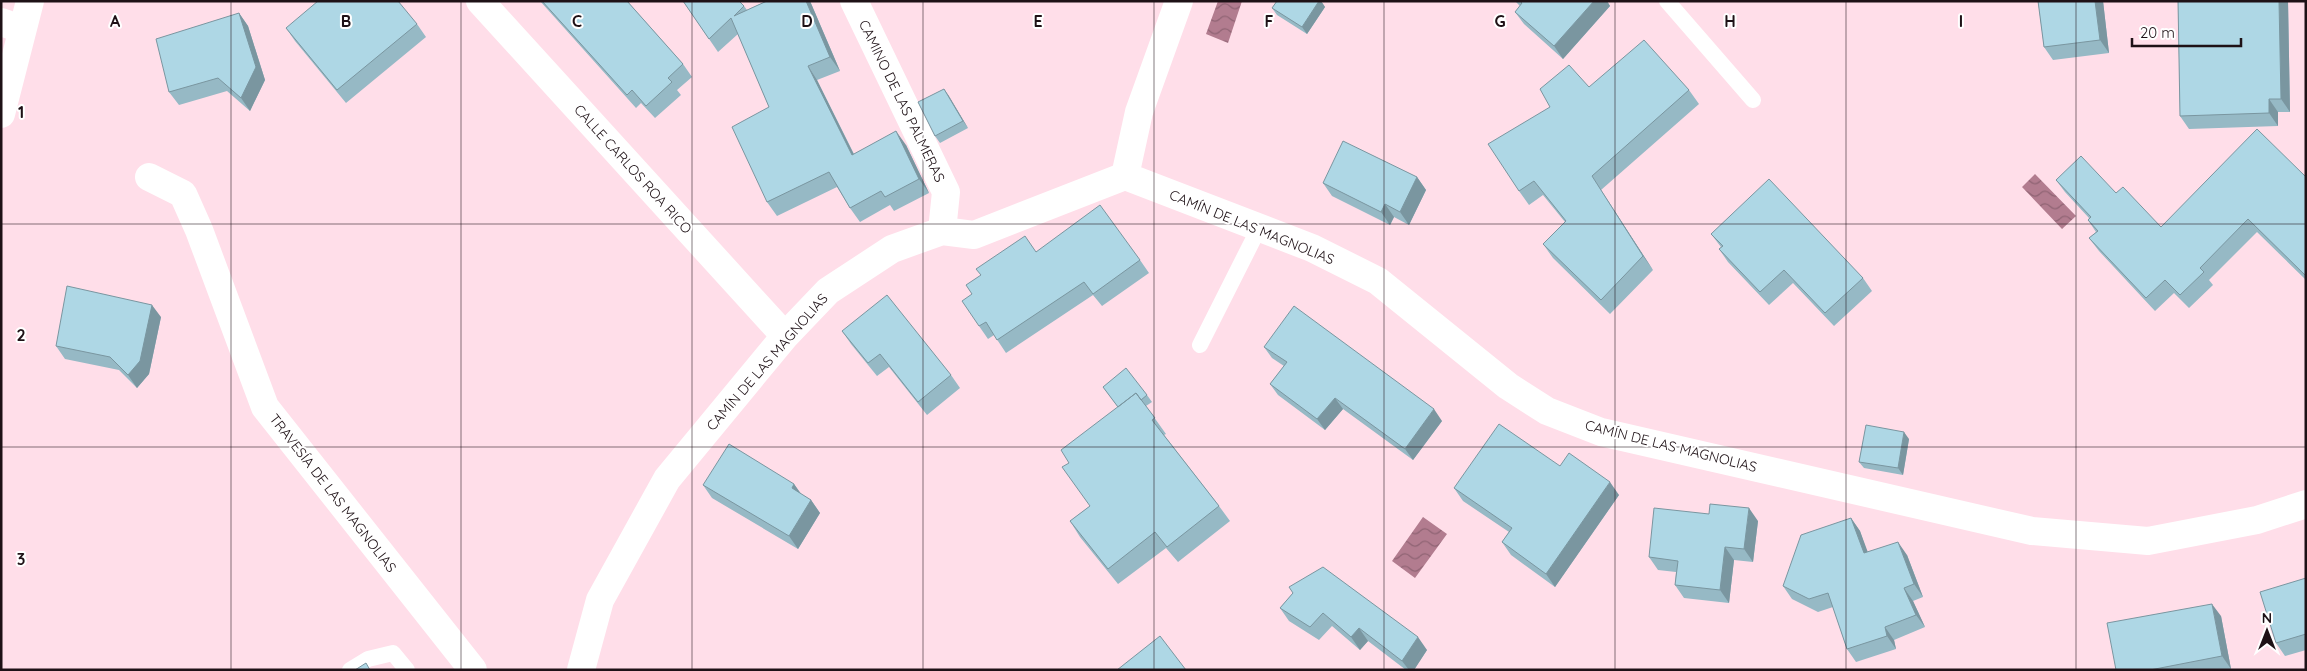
<svg xmlns="http://www.w3.org/2000/svg" width="2307" height="671" font-family="Quicksand,sans-serif">
	<style>
		.water { fill: url(#water-waves) }
		.lines { fill: none; stroke-linecap: round; stroke-linejoin: round }
		.service { stroke: #fff; stroke-width: 16 }
		.minor { stroke: #fff; stroke-width: 28 }
		.tertiary { stroke: #fff; stroke-width: 28 }
		.wall { fill: #96b9c5 }
		.shaded-wall { fill: #7a96a0 }
		.building { fill: #aed7e5; stroke: #7a96a0 }
		.grid { fill: none; stroke: #1e1116; stroke-width: 1; stroke-opacity: 0.55 }
		.labels { text-anchor: middle; stroke-width: 4; stroke-linejoin: round; paint-order: stroke }
		.street-label { font-size: 14px; fill: #1e1116; stroke: #fff }
		.grid-label { font-size: 16px; text-anchor: middle; font-weight: bold; fill: #1e1116; stroke: #fff; stroke-width: 4; stroke-linejoin: round; paint-order: stroke }
	</style>
	<defs>
		<pattern id="water-waves" width="16" height="10" patternUnits="userSpaceOnUse" patternTransform="scale(1.25)"><rect width="16" height="10" fill="#b27c8f"/><path d="M0 5q4-4 8 0t8 0" fill="none" stroke="#906474"/></pattern>
	</defs>
	<rect width="100%" height="100%" fill="#ffdee9"/>
	<path class="water" d="M 1218,1 L 1242,1 L 1228,43 L 1206,34 Z
		M 2035,174 L 2076,216 L 2062,229 L 2022,187 Z
		M 1423,517 L 1447,534 L 1415,578 L 1392,561 Z"/>
	<g class="lines">
		<path class="service" d="M 1667,1 L 1753,100
			M 1200,345 L 1259,228
			M 350,670 L 368,659 L 393,653 L 407,670"/>
		<path class="minor" d="M 480,1 L 785,336
			M 854,1 L 946,192 L 942,231
			M 1,22 L 21,29
			M 1125,176 L 1139,112 L 1179,1
			M 149,177 L 183,194 L 199,230 L 265,407 L 473,670
			M 581,670 L 600,600 L 667,479 L 785,336 L 828,291 L 892,249 L 942,231 L 974,235 L 1125,176 L 1312,248 L 1378,281 L 1508,386 L 1547,411 L 1601,432 L 2032,531 L 2148,541 L 2257,520 L 2306,504"/>
		<path class="tertiary" d="M 1,114 L 30,1"/>
	</g>
	<path class="wall" d="M 540,1 L 627,1 L 683,64 L 692,77 L 677,90 L 681,95 L 655,118 L 641,103 L 636,108 Z
		M 683,1 L 744,6 L 747,10 L 767,1 L 810,1 L 840,71 L 817,80 L 854,154 L 906,145 L 929,193 L 894,211 L 890,205 L 860,222 L 850,208 L 837,187 L 777,216 L 767,202 L 769,107 L 738,34 L 718,52 Z
		M 1277,1 L 1321,1 L 1325,7 L 1307,34 L 1277,15 L 1272,8 Z
		M 1515,1 L 1607,1 L 1610,6 L 1563,59 L 1524,24 L 1515,12 L 1520,6 Z
		M 2038,1 L 2103,1 L 2109,53 L 2053,60 L 2044,47 Z
		M 2178,1 L 2288,1 L 2290,112 L 2278,112 L 2278,126 L 2189,129 L 2180,116 Z
		M 239,13 L 248,26 L 265,80 L 250,111 L 227,91 L 179,105 L 169,92 Z
		M 417,24 L 426,37 L 346,103 L 295,41 L 286,28 Z
		M 1589,87 L 1689,90 L 1699,104 L 1601,190 L 1653,270 L 1610,314 L 1553,258 L 1543,244 L 1565,222 L 1543,195 L 1529,205 L 1519,191 Z
		M 944,89 L 968,128 L 940,143 L 935,136 Z
		M 1417,177 L 1426,190 L 1409,225 L 1394,217 L 1390,225 L 1332,196 L 1323,183 Z
		M 2306,177 L 2306,280 L 2257,232 L 2209,280 L 2213,285 L 2189,308 L 2174,293 L 2155,311 L 2099,251 L 2089,238 L 2096,232 L 2088,220 L 2089,218 L 2065,192 L 2056,180 L 2116,193 L 2161,227 Z
		M 1711,234 L 1863,278 L 1872,291 L 1834,326 L 1793,283 L 1769,305 L 1728,262 L 1719,249 L 1721,247 Z
		M 1036,251 L 1140,260 L 1149,273 L 1102,306 L 1093,295 L 1006,353 L 994,335 L 988,339 L 979,326 Z
		M 161,317 L 149,374 L 137,388 L 119,370 L 65,359 L 56,346 Z
		M 842,331 L 951,375 L 960,388 L 927,415 L 889,367 L 877,376 L 851,344 Z
		M 1264,347 L 1442,421 L 1413,460 L 1343,409 L 1325,430 L 1278,395 L 1270,384 L 1284,366 L 1272,358 Z
		M 1103,387 L 1147,395 L 1152,402 L 1146,406 L 1166,434 L 1164,435 L 1219,506 L 1230,521 L 1178,562 L 1166,548 L 1118,584 L 1080,537 L 1070,521 L 1090,506 L 1118,407 Z
		M 1909,439 L 1903,475 L 1864,468 L 1859,462 Z
		M 1560,466 L 1619,495 L 1555,587 L 1511,555 L 1502,542 L 1509,532 L 1463,501 L 1454,488 Z
		M 794,484 L 802,495 L 811,500 L 820,513 L 798,549 L 712,498 L 703,485 Z
		M 1851,518 L 1860,531 L 1867,552 L 1907,555 L 1923,597 L 1913,601 L 1925,627 L 1894,640 L 1896,649 L 1856,662 L 1847,649 L 1833,607 L 1818,612 L 1792,599 L 1783,586 Z
		M 1758,521 L 1753,562 L 1734,560 L 1729,603 L 1684,598 L 1675,585 L 1676,572 L 1658,570 L 1649,557 Z
		M 2306,578 L 2306,650 L 2285,656 L 2276,643 Z
		M 1293,593 L 1427,650 L 1414,670 L 1406,670 L 1368,641 L 1360,650 L 1332,626 L 1319,640 L 1289,621 L 1280,608 Z
		M 2221,616 L 2231,669 L 2116,670 Z"/>
	<path class="shaded-wall" d="M 806,1 L 810,1 L 840,71 L 830,57 Z
		M 1319,1 L 1321,1 L 1325,7 L 1307,34 L 1302,27 Z
		M 1594,1 L 1607,1 L 1610,6 L 1563,59 L 1554,46 Z
		M 2095,1 L 2103,1 L 2109,53 L 2100,40 Z
		M 2279,1 L 2288,1 L 2290,112 L 2281,99 Z
		M 239,13 L 248,26 L 265,80 L 250,111 L 241,98 Z
		M 808,66 L 817,80 L 861,169 L 852,155 Z
		M 944,89 L 949,96 L 968,128 L 963,121 Z
		M 2269,99 L 2278,112 L 2278,126 L 2269,113 Z
		M 896,131 L 906,145 L 929,193 L 919,179 Z
		M 1592,176 L 1601,190 L 1653,270 L 1643,256 Z
		M 1417,177 L 1426,190 L 1409,225 L 1400,212 Z
		M 1385,204 L 1394,217 L 1390,225 L 1381,212 Z
		M 152,305 L 161,317 L 149,374 L 137,388 L 128,375 Z
		M 1335,398 L 1343,409 L 1325,430 L 1317,419 Z
		M 1434,409 L 1442,421 L 1413,460 L 1405,449 Z
		M 1904,432 L 1909,439 L 1903,475 L 1898,468 Z
		M 1610,482 L 1619,495 L 1555,587 L 1546,574 Z
		M 794,484 L 803,497 L 792,488 Z
		M 811,500 L 820,513 L 798,549 L 789,536 Z
		M 1749,508 L 1758,521 L 1753,562 L 1744,549 Z
		M 1851,518 L 1860,531 L 1873,566 L 1864,553 Z
		M 1898,542 L 1907,555 L 1923,597 L 1914,584 Z
		M 1725,547 L 1734,560 L 1729,603 L 1720,590 Z
		M 1904,588 L 1913,601 L 1925,627 L 1916,615 Z
		M 2212,604 L 2221,616 L 2231,669 L 2222,656 Z
		M 1885,627 L 1894,640 L 1896,649 L 1887,636 Z
		M 1359,628 L 1368,641 L 1360,650 L 1351,637 Z
		M 1418,637 L 1427,650 L 1414,670 L 1409,670 L 1402,661 Z"/>
	<path class="building" d="M 318,1 L 398,1 L 417,24 L 337,90 L 286,28 Z
		M 542,1 L 627,1 L 683,64 L 668,78 L 672,82 L 646,106 L 632,90 L 627,95 Z
		M 683,1 L 739,1 L 744,6 L 734,16 L 767,1 L 806,1 L 830,57 L 808,66 L 852,155 L 896,131 L 919,179 L 885,197 L 881,191 L 850,208 L 829,172 L 767,202 L 732,127 L 769,107 L 731,18 L 709,39 Z
		M 1277,1 L 1319,1 L 1302,27 L 1272,8 Z
		M 1520,1 L 1594,1 L 1554,46 L 1515,12 L 1522,3 Z
		M 2038,1 L 2095,1 L 2100,40 L 2044,47 Z
		M 2178,1 L 2279,1 L 2281,99 L 2269,99 L 2269,113 L 2180,116 Z
		M 239,13 L 256,67 L 241,98 L 218,78 L 169,92 L 156,39 Z
		M 1644,40 L 1689,90 L 1592,176 L 1643,256 L 1601,300 L 1543,244 L 1566,221 L 1534,181 L 1519,191 L 1488,144 L 1550,107 L 1540,89 L 1569,65 L 1589,87 Z
		M 944,89 L 963,121 L 935,136 L 918,102 Z
		M 2257,129 L 2306,177 L 2306,276 L 2248,219 L 2200,268 L 2204,272 L 2180,295 L 2165,280 L 2146,298 L 2089,238 L 2098,231 L 2088,220 L 2091,217 L 2056,180 L 2081,156 L 2116,193 L 2123,187 L 2161,227 Z
		M 1343,141 L 1417,177 L 1400,212 L 1385,204 L 1381,212 L 1323,183 Z
		M 1769,179 L 1863,278 L 1825,313 L 1784,270 L 1760,292 L 1719,249 L 1723,246 L 1711,234 Z
		M 1100,205 L 1140,260 L 1093,294 L 1084,282 L 997,340 L 986,322 L 979,326 L 962,301 L 972,294 L 966,285 L 981,275 L 976,269 L 1025,236 L 1036,252 Z
		M 67,286 L 152,305 L 140,361 L 128,375 L 110,357 L 56,346 Z
		M 887,295 L 951,375 L 918,402 L 880,354 L 868,363 L 842,331 Z
		M 1294,306 L 1434,409 L 1405,449 L 1335,398 L 1317,419 L 1270,384 L 1287,362 L 1264,347 Z
		M 1126,368 L 1147,395 L 1141,400 L 1136,393 L 1118,407 L 1103,387 Z
		M 1136,393 L 1155,418 L 1152,420 L 1219,506 L 1167,547 L 1155,532 L 1108,569 L 1070,521 L 1090,506 L 1062,467 L 1069,463 L 1061,450 Z
		M 1499,424 L 1560,466 L 1569,453 L 1610,482 L 1546,574 L 1502,542 L 1512,528 L 1454,488 Z
		M 1866,425 L 1904,432 L 1898,468 L 1859,462 Z
		M 729,444 L 794,484 L 792,488 L 811,500 L 789,536 L 703,485 Z
		M 1710,504 L 1749,508 L 1744,549 L 1725,547 L 1720,590 L 1675,585 L 1678,561 L 1649,557 L 1654,508 L 1709,514 Z
		M 1851,518 L 1864,553 L 1898,542 L 1914,584 L 1904,588 L 1916,615 L 1885,627 L 1887,636 L 1847,649 L 1828,593 L 1809,599 L 1783,586 L 1801,535 Z
		M 1323,567 L 1418,637 L 1402,661 L 1359,628 L 1351,637 L 1323,613 L 1310,627 L 1280,608 L 1293,593 L 1289,587 Z
		M 2306,578 L 2306,634 L 2276,643 L 2260,592 Z
		M 2212,604 L 2222,656 L 2150,670 L 2116,670 L 2107,623 Z
		M 1160,636 L 1186,670 L 1117,670 Z
		M 366,663 L 370,670 L 355,670 Z"/>
	<path class="grid" d="M 231,1 L 231,670M 461,1 L 461,670M 692,1 L 692,670M 923,1 L 923,670M 1154,1 L 1154,670M 1384,1 L 1384,670M 1615,1 L 1615,670M 1846,1 L 1846,670M 2076,1 L 2076,670M 1,224 L 2306,224M 1,447 L 2306,447"/>
	<g class="labels">
		<g class="street-label">
			<text transform="translate(902 101) rotate(64)" y="5">CAMINO DE LAS PALMERAS</text>
			<text transform="translate(633 169) rotate(48)" y="5">CALLE CARLOS ROA RICO</text>
			<text transform="translate(1252 227) rotate(22)" y="5">CAMÍN DE LAS MAGNOLIAS</text>
			<text transform="translate(767 362) rotate(-49)" y="5">CAMÍN DE LAS MAGNOLIAS</text>
			<text transform="translate(1671 446) rotate(14)" y="5">CAMÍN DE LAS MAGNOLIAS</text>
			<text transform="translate(333 493) rotate(52)" y="5">TRAVESÍA DE LAS MAGNOLIAS</text>
		</g>
	</g>
	<g class="grid-label">
		<text x="115" y="27">A</text>
		<text x="346" y="27">B</text>
		<text x="577" y="27">C</text>
		<text x="807" y="27">D</text>
		<text x="1038" y="27">E</text>
		<text x="1269" y="27">F</text>
		<text x="1500" y="27">G</text>
		<text x="1730" y="27">H</text>
		<text x="1961" y="27">I</text>
		<text x="21" y="118">1</text>
		<text x="21" y="341">2</text>
		<text x="21" y="565">3</text>
	</g>
	<rect width="2307" height="671" fill="none" stroke="#1e1116" stroke-width="5"/>
	<g transform="translate(2267 631)" stroke="#ffffff" stroke-width="4" paint-order="stroke">
	<path d="M0-4L9 19L0 12L-9 19Z" fill="#1e1116"/>
	<text y="-8" font-size="14" font-weight="bold" text-anchor="middle" fill="#1e1116">N</text>
	</g>
	<path d="M2132 38v8h109v-8" fill="none" stroke="#1e1116" stroke-width="2.5"/>
	<text x="2140" y="38" font-size="15" fill="#1e1116" stroke="#ffffff" stroke-width="4" paint-order="stroke">20 m</text>
</svg>
